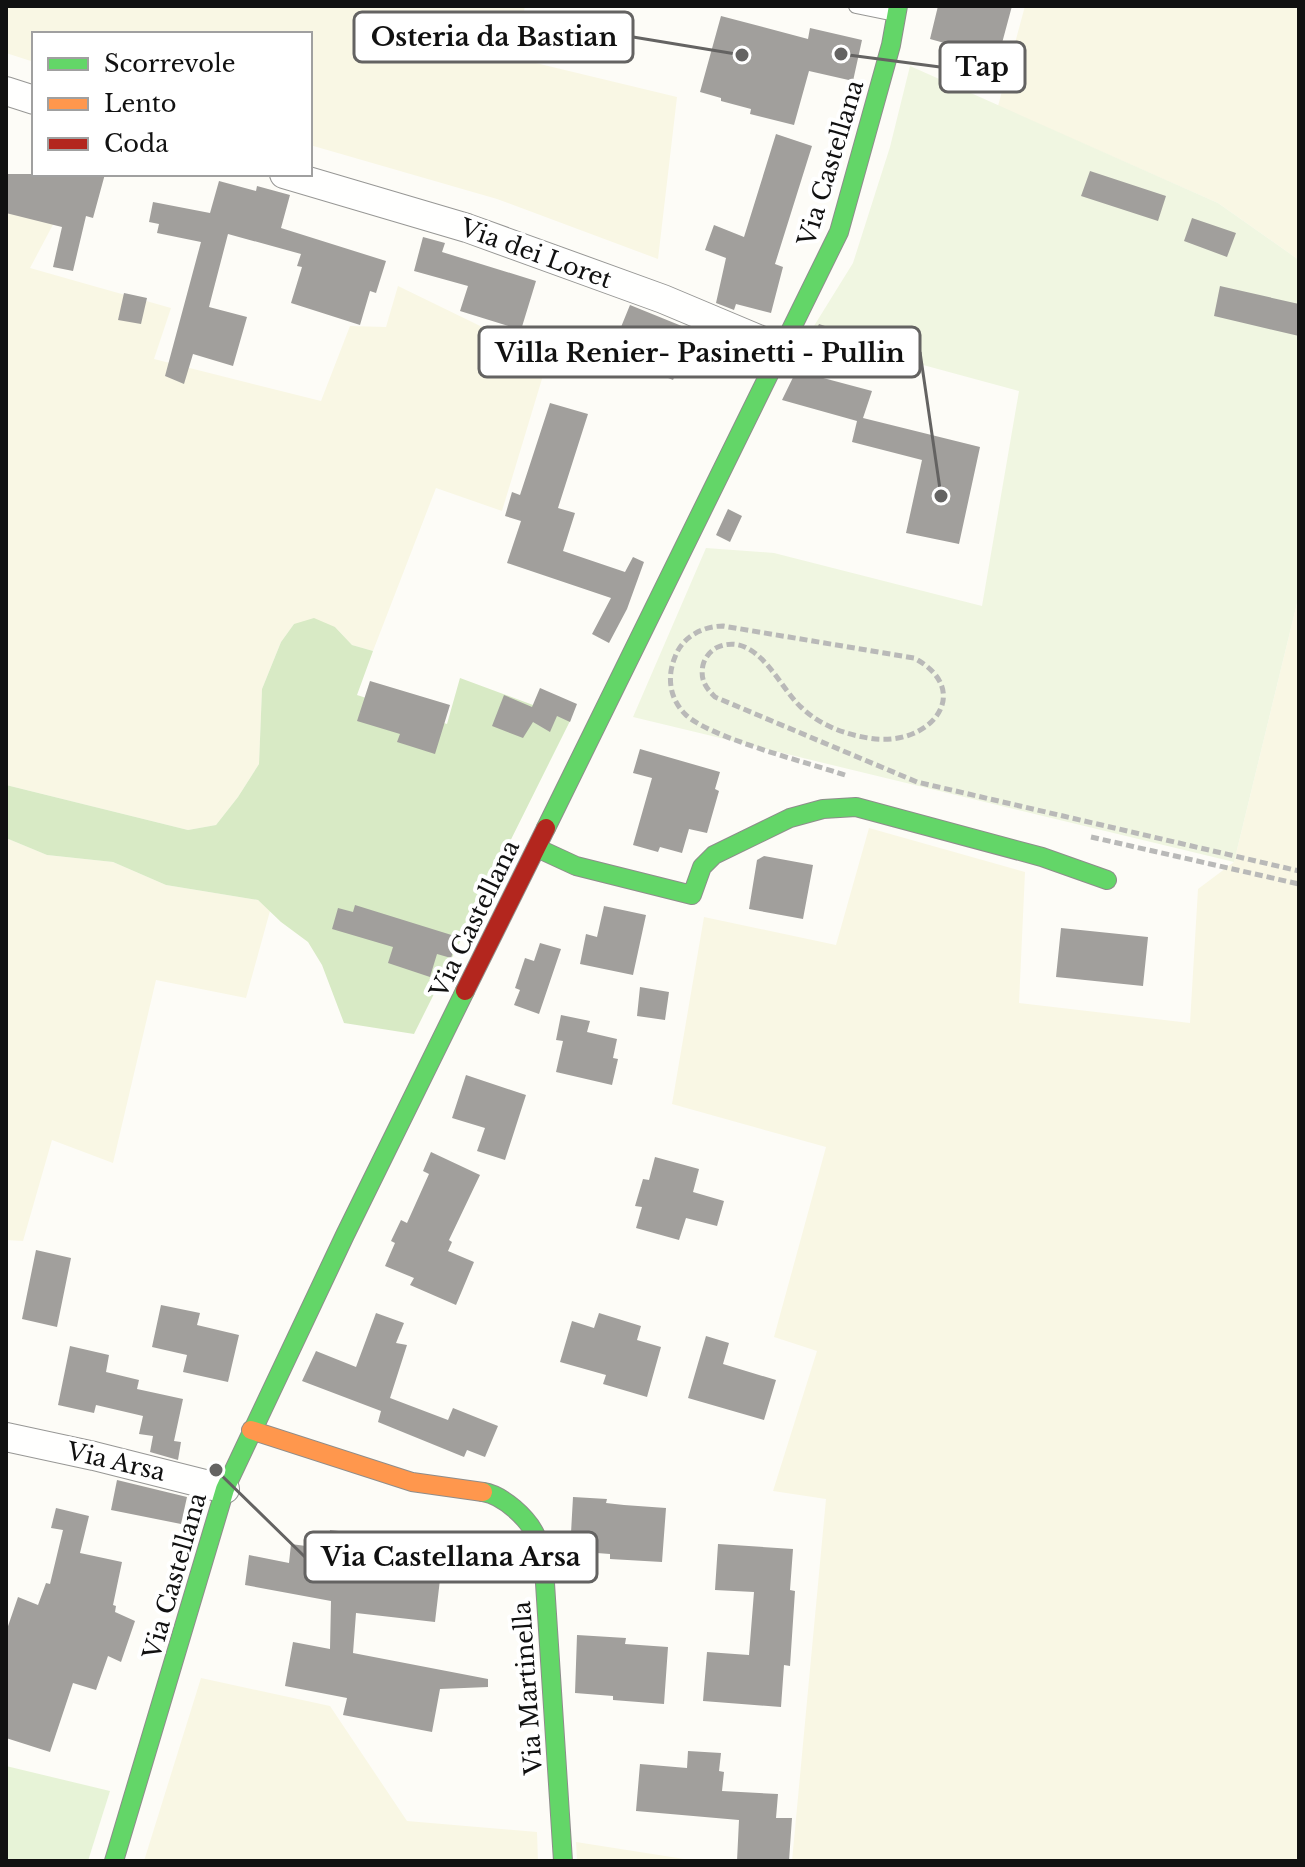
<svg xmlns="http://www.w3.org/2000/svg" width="1305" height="1867" font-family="'Libre Baskerville',serif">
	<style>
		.farmland { fill: #f9f7e4 }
		.green { fill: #e7f3d7 }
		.forest { fill: #d8eac5 }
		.pitch { fill: #f0f6e1 }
		.building { fill: #a19f9c }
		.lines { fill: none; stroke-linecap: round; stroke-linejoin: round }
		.lane-casing { stroke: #979795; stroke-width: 16 }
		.street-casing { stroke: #979795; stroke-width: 30 }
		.fast-casing { stroke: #8e8d8b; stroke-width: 20 }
		.slow-casing { stroke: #8e8d8b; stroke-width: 20 }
		.jam-casing { stroke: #8e8d8b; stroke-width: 20 }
		.path { stroke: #b9b9b8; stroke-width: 5; stroke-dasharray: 8 4; stroke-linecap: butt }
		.lane { stroke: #fffffe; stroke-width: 14 }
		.street { stroke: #fffffe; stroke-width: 28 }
		.fast { stroke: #63d668; stroke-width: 18 }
		.slow { stroke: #ff974d; stroke-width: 18 }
		.jam { stroke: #b3261e; stroke-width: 18 }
		.labels { text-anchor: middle; stroke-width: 8; stroke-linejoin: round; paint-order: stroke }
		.street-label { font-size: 24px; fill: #111; stroke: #fff }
		.leader { fill: none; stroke: #646362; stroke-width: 3 }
		.callout-dot { fill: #646362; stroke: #fff; stroke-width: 3 }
		.callout { fill: #fff; stroke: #646362; stroke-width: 3 }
		.callout-label { font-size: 26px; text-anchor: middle; font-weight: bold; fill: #111 }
	</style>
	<rect width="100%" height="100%" fill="#fdfcf7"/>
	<path class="farmland" d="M 6,6 L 525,6 L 515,58 L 677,97 L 658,259 L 497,199 L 310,145 L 310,34 L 34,34 L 34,62 L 6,53 Z
		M 1025,6 L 1299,6 L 1299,260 L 1218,203 L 998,106 Z
		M 6,209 L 57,217 L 30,268 L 171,308 L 154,359 L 321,401 L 350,326 L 386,327 L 398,286 L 548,359 L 502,511 L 436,488 L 373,651 L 352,645 L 335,627 L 294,624 L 281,642 L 262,689 L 259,764 L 238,797 L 216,825 L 188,830 L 6,785 Z
		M 1299,595 L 1299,1861 L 792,1861 L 826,1499 L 773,1491 L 817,1351 L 774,1337 L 826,1147 L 672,1104 L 704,917 L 836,945 L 869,828 L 1025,872 L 1019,1003 L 1190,1023 L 1198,889 L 1234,862 Z
		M 6,838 L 47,855 L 113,862 L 166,885 L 258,900 L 270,911 L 246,998 L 156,980 L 113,1163 L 52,1140 L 23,1241 L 6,1240 Z
		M 201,1678 L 330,1706 L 407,1821 L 537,1832 L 538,1861 L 144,1861 Z
		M 576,1842 L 697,1861 L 577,1861 Z"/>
	<path class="green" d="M 6,1766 L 110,1791 L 88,1861 L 6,1861 Z"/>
	<path class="forest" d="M 314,618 L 335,627 L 352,645 L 373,651 L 357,695 L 447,724 L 460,678 L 571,719 L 414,1034 L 344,1023 L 322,965 L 308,942 L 281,922 L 258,900 L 166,885 L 113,862 L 47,855 L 6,838 L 6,785 L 188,830 L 216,825 L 238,797 L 259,764 L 262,689 L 281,642 L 294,624 Z"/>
	<path class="pitch" d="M 910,66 L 1218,203 L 1299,260 L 1299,595 L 1234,862 L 633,717 L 706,548 L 774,553 L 982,606 L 1019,391 L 809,334 L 853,263 L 890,147 Z"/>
	<path class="building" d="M 938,6 L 1012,6 L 998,58 L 930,39 Z
		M 721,16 L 808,39 L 810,28 L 862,40 L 853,81 L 809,71 L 794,125 L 750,114 L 751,109 L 721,101 L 721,98 L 700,92 Z
		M 776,134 L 812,146 L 775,264 L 783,267 L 771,313 L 736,304 L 734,310 L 716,303 L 726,258 L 705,250 L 714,225 L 744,237 Z
		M 1090,171 L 1166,196 L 1158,221 L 1081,196 Z
		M 6,174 L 105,174 L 93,218 L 86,216 L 73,271 L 53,267 L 62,227 L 6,213 Z
		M 219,181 L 256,191 L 257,186 L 290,195 L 281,228 L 386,261 L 376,293 L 370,291 L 360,325 L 291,303 L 302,267 L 297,266 L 301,254 L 228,234 L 209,307 L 247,317 L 233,366 L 193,354 L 184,384 L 165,376 L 201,242 L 157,233 L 159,224 L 149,222 L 153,202 L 210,213 Z
		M 1192,218 L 1236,233 L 1227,257 L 1184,241 Z
		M 423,237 L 445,243 L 442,252 L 536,281 L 521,330 L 460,311 L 468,286 L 414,271 Z
		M 1220,286 L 1299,304 L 1299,336 L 1214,316 Z
		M 124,293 L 147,298 L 141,324 L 118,320 Z
		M 630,305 L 694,331 L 673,380 L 610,354 Z
		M 819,324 L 825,326 L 812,375 L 872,391 L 863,418 L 980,447 L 959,544 L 906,533 L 922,460 L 852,442 L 857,421 L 782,400 Z
		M 550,403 L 588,414 L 558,508 L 575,513 L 563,551 L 625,572 L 633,557 L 644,562 L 627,609 L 609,643 L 592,634 L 611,598 L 507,563 L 521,521 L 505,516 L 512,492 L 520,495 Z
		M 728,509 L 742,516 L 730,542 L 716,535 Z
		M 370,681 L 450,705 L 435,754 L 397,742 L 400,734 L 357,721 Z
		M 540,688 L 577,704 L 570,722 L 557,716 L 550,732 L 533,722 L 523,738 L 492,726 L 504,695 L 532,707 Z
		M 640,749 L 720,772 L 715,789 L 719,791 L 707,833 L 689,829 L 682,853 L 660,847 L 658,852 L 633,845 L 652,778 L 633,773 Z
		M 764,856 L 813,865 L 803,919 L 749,909 L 757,860 Z
		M 355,905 L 458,937 L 451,958 L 437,954 L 430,977 L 388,963 L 393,947 L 332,929 L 338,908 L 353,912 Z
		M 604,906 L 646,915 L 633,975 L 580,964 L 586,934 L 597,937 Z
		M 1061,928 L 1148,937 L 1143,986 L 1056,977 Z
		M 540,943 L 561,949 L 539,1014 L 514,1005 L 520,990 L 515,988 L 525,958 L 534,961 Z
		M 640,987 L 669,992 L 665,1020 L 637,1016 Z
		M 561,1015 L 590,1021 L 587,1032 L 617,1039 L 613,1058 L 618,1059 L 612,1085 L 556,1072 L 563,1041 L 556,1040 Z
		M 466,1075 L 526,1095 L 505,1160 L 477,1151 L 485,1128 L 452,1118 Z
		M 431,1152 L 480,1175 L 449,1240 L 452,1242 L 448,1251 L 474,1262 L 456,1305 L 410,1285 L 414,1278 L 385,1266 L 395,1243 L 391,1241 L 401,1220 L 407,1223 L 429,1174 L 423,1171 Z
		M 655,1157 L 699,1169 L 693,1192 L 724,1201 L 717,1226 L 686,1218 L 679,1240 L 636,1228 L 642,1207 L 635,1206 L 643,1179 L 649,1180 Z
		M 36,1250 L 71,1258 L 57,1327 L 22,1319 Z
		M 161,1305 L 200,1313 L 197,1325 L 239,1335 L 228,1382 L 183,1372 L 187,1355 L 152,1347 Z
		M 376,1313 L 404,1323 L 396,1343 L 407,1345 L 390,1398 L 448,1420 L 453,1408 L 498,1426 L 485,1457 L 467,1450 L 464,1457 L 378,1422 L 381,1411 L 302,1381 L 316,1351 L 356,1367 Z
		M 599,1313 L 641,1326 L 637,1340 L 661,1347 L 647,1397 L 603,1384 L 606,1375 L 560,1362 L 572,1321 L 594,1328 Z
		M 706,1336 L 729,1343 L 723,1364 L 776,1380 L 764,1420 L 688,1398 Z
		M 70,1346 L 109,1355 L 106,1372 L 139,1380 L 137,1389 L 183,1399 L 174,1441 L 181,1442 L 178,1460 L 150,1452 L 153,1436 L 139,1434 L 143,1416 L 96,1405 L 94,1413 L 58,1405 Z
		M 117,1480 L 187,1497 L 181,1524 L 111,1510 Z
		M 573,1497 L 607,1499 L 606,1503 L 624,1505 L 666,1508 L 662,1562 L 610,1559 L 610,1554 L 570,1551 Z
		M 56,1508 L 89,1516 L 80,1553 L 122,1562 L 113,1605 L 116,1606 L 115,1612 L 135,1621 L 121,1662 L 108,1656 L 96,1690 L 73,1683 L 50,1752 L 6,1738 L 6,1632 L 18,1597 L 38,1605 L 46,1583 L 50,1584 L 63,1530 L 51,1528 Z
		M 330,1530 L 400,1538 L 399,1549 L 443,1554 L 435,1622 L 356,1613 L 353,1653 L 488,1679 L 488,1687 L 440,1689 L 432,1732 L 343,1715 L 347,1698 L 285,1686 L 293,1642 L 330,1649 L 331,1601 L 245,1585 L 249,1555 L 289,1563 L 291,1544 L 328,1549 Z
		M 718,1544 L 793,1549 L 790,1590 L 795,1591 L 790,1666 L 784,1665 L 781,1707 L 703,1701 L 707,1652 L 749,1655 L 754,1592 L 715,1590 Z
		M 577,1635 L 626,1638 L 625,1644 L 668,1647 L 664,1704 L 613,1700 L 613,1696 L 575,1693 Z
		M 688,1751 L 721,1753 L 719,1771 L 724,1772 L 722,1791 L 778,1794 L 776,1818 L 792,1818 L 789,1861 L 737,1861 L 739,1820 L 636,1811 L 640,1764 L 687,1768 Z"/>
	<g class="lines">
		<g class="lane-casing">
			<path id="lane" d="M 856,6 L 895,14"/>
		</g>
		<g class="street-casing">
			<path id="street" d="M 6,91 L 34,100
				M 284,174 L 467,228 L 663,299 L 782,349
				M 6,1437 L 94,1456 L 225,1489"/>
		</g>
		<g class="fast-casing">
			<path id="fast" d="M 546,828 L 839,232 L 891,45 L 898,6
				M 537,848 L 576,866 L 692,895 L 702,867 L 714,855 L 790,818 L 823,809 L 856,807 L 1042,857 L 1107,880
				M 483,1492 C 503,1495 528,1518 536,1536 C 540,1546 542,1558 544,1568 L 563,1861
				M 114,1861 L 225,1489 L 345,1235 L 465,991"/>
		</g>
		<g class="slow-casing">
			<path id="slow" d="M 251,1430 L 412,1482 L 483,1492"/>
		</g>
		<g class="jam-casing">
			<path id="jam" d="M 465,991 L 546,828"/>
		</g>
		<path class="path" d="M 845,775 C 809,763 707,737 685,714 C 669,698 667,676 675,657 C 682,637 703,626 723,626 L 914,658 C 976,691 930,749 868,738 C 844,734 820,725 802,708 C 779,688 758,631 718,647 C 711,650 705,657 703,665 C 700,679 705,687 715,697 L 917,782 L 1299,871
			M 1091,837 L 1299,884"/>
		<use href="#lane" class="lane"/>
		<use href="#street" class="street"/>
		<use href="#fast" class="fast"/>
		<use href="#slow" class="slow"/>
		<use href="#jam" class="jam"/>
	</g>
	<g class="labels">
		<g class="street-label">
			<text transform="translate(831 163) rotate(-73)" y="8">Via Castellana</text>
			<text transform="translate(536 254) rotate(20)" y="8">Via dei Loret</text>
			<text transform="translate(475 919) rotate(-64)" y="8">Via Castellana</text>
			<text transform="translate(116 1462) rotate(13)" y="8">Via Arsa</text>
			<text transform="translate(175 1576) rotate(-74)" y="8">Via Castellana</text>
			<text transform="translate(528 1688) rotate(-94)" y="8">Via Martinella</text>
		</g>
	</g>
	<path class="leader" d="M742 55L633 37M841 54L940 67M941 496L920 352M216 1470L305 1557"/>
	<g class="callout-dot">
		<circle cx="742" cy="55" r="8"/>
		<circle cx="841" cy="54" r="8"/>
		<circle cx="941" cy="496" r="8"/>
		<circle cx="216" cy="1470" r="8"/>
	</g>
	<g class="callout">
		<rect x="354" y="12" width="279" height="50" rx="8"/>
		<rect x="940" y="42" width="85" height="50" rx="8"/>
		<rect x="479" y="327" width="441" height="50" rx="8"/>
		<rect x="305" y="1532" width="292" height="50" rx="8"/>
	</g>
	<g class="callout-label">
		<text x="494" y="46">Osteria da Bastian</text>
		<text x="982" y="76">Tap</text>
		<text x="700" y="362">Villa Renier- Pasinetti - Pullin</text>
		<text x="451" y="1566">Via Castellana Arsa</text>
	</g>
	<rect width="1305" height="1867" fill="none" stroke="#111111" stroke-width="16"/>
	<rect x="32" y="32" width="280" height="144" fill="#ffffff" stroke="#a0a0a0" stroke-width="2"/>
	<rect x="48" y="58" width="40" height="12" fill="#63d668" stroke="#a0a0a0" stroke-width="2"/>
	<text x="104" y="72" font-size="24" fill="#111111">Scorrevole</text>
	<rect x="48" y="98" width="40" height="12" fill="#ff974d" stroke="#a0a0a0" stroke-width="2"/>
	<text x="104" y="112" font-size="24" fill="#111111">Lento</text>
	<rect x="48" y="138" width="40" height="12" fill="#b3261e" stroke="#a0a0a0" stroke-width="2"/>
	<text x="104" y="152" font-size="24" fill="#111111">Coda</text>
</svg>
